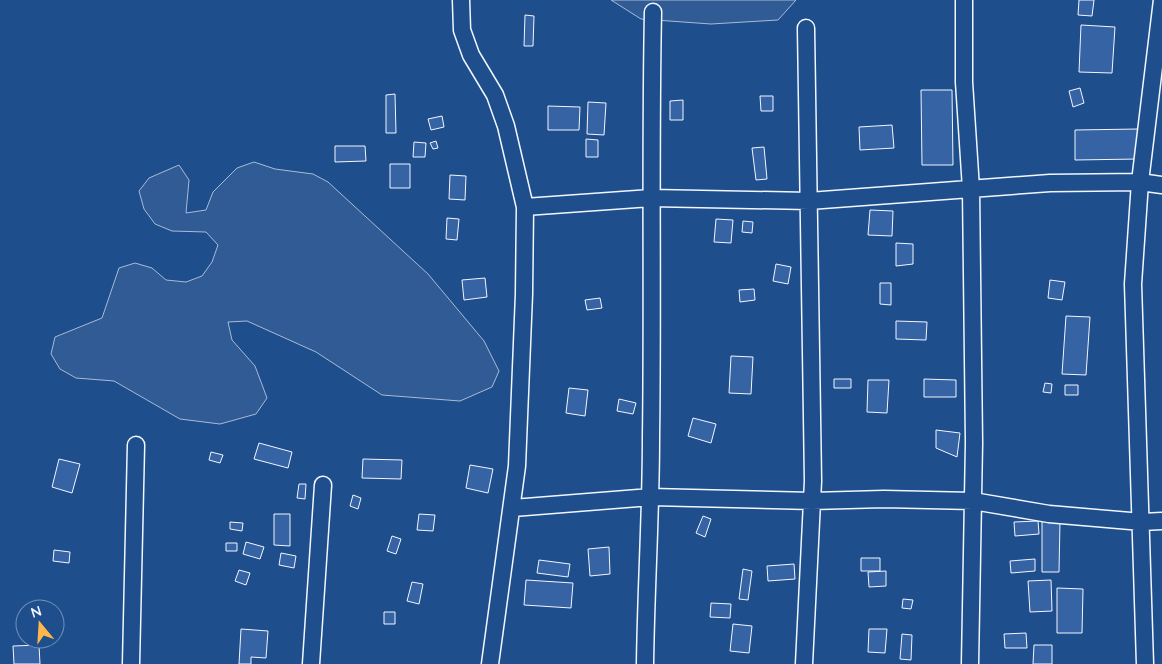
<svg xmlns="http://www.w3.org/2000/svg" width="1162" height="664" font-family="Quicksand,sans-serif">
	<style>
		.built { fill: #305b95; stroke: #a8bbd7 }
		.building { fill: #3563a3; stroke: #f2f6ff }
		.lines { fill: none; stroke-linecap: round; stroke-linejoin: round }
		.minor-casing { stroke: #f2f6ff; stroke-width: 19 }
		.minor { stroke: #1f4e8c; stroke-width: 16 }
	</style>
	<rect width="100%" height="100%" fill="#1f4e8c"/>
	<path class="built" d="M 611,0 L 796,0 L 778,20 L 711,24 L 641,19 Z
		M 254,162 L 275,169 L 313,174 L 328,182 L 428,274 L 484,341 L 499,371 L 492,387 L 460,401 L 382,395 L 316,352 L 247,321 L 228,322 L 232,340 L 255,366 L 267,398 L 256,414 L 220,424 L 180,419 L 114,381 L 76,378 L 60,369 L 51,354 L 55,337 L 102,318 L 119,268 L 135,263 L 152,268 L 166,280 L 186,282 L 202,276 L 212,262 L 218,245 L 206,232 L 172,231 L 155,224 L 144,209 L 139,191 L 149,178 L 179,165 L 189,180 L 186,213 L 206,210 L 213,192 L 237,168 Z"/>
	<path class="building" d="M 1079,0 L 1094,0 L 1092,16 L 1078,15 Z
		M 525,15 L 534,16 L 533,46 L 524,46 Z
		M 1081,25 L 1115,27 L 1112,73 L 1079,72 Z
		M 1080,88 L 1084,103 L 1073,107 L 1069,91 Z
		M 921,90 L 952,90 L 953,165 L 922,165 Z
		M 395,94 L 396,133 L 386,133 L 386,95 Z
		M 760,96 L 773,96 L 773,111 L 761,111 Z
		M 683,100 L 683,120 L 670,120 L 670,101 Z
		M 588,102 L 606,103 L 604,135 L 587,134 Z
		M 548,106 L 580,107 L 579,130 L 548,130 Z
		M 442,116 L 444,127 L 431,130 L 428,119 Z
		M 892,125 L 894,148 L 860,150 L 859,127 Z
		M 1138,129 L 1138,159 L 1075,160 L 1075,130 Z
		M 586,139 L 598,140 L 598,157 L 586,157 Z
		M 436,141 L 438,148 L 433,149 L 430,143 Z
		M 414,142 L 426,143 L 425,157 L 413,157 Z
		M 335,146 L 365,146 L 366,161 L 335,162 Z
		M 764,147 L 767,179 L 756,180 L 752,148 Z
		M 390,164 L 410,164 L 410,188 L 390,188 Z
		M 450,175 L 466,176 L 465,200 L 449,199 Z
		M 870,210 L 893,211 L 892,236 L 868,235 Z
		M 447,218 L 459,219 L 457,240 L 446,239 Z
		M 716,219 L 733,220 L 731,243 L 714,242 Z
		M 743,221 L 753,222 L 752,233 L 742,232 Z
		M 896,243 L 913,244 L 913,264 L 896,266 Z
		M 776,264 L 791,267 L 788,284 L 773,281 Z
		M 485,278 L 487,297 L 464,300 L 462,280 Z
		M 1050,280 L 1065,282 L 1062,300 L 1048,298 Z
		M 880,283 L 891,283 L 891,305 L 880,304 Z
		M 754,289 L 755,300 L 740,302 L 739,290 Z
		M 600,298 L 602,308 L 587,310 L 585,300 Z
		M 1066,316 L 1090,317 L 1086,375 L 1062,374 Z
		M 896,321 L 927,322 L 926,340 L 896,339 Z
		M 731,356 L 753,357 L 751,394 L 729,393 Z
		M 834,379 L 851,379 L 851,388 L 834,388 Z
		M 924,379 L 956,380 L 956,397 L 924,397 Z
		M 868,380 L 889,380 L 887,413 L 867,412 Z
		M 1045,383 L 1052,384 L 1051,393 L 1043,392 Z
		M 1065,385 L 1078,385 L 1078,395 L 1065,395 Z
		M 569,388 L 588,390 L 585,416 L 566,413 Z
		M 619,399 L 636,403 L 633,414 L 617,411 Z
		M 693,418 L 716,424 L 711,443 L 688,436 Z
		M 936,430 L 960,433 L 957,457 L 936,448 Z
		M 259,443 L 292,452 L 288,468 L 254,459 Z
		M 211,452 L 223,455 L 220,463 L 209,460 Z
		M 59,459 L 80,464 L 72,493 L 52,487 Z
		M 363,459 L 402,460 L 401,479 L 362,478 Z
		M 470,465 L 493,469 L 488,493 L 466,488 Z
		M 299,484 L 306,484 L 305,499 L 297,498 Z
		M 353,495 L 361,498 L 358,509 L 350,506 Z
		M 274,514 L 290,514 L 290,546 L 274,545 Z
		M 419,514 L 435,515 L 433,531 L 417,530 Z
		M 703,516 L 711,519 L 705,537 L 696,533 Z
		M 1038,521 L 1039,534 L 1015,536 L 1014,522 Z
		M 1042,521 L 1060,521 L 1059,572 L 1042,572 Z
		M 230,522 L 243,523 L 242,531 L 230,529 Z
		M 392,536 L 401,539 L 396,554 L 387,551 Z
		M 246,542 L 264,547 L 260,559 L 243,554 Z
		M 226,543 L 237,543 L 237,551 L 226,551 Z
		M 609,547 L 610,574 L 590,576 L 588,549 Z
		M 54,550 L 70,552 L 69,563 L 53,561 Z
		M 281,553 L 296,556 L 294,568 L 279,565 Z
		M 861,558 L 880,558 L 880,571 L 861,571 Z
		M 1035,559 L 1035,571 L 1011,573 L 1010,561 Z
		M 539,560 L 570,564 L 568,577 L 537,573 Z
		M 794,564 L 795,579 L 768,581 L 767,566 Z
		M 743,569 L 752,571 L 748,600 L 739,599 Z
		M 239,570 L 250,573 L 246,585 L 235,581 Z
		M 886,571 L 886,586 L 869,587 L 868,572 Z
		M 526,580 L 573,583 L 571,608 L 524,605 Z
		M 1051,580 L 1052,611 L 1030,612 L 1028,581 Z
		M 412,582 L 423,584 L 419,604 L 407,601 Z
		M 1057,588 L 1083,589 L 1082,633 L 1057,633 Z
		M 903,599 L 913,600 L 911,609 L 902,608 Z
		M 711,603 L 731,604 L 730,618 L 710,617 Z
		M 384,612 L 395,612 L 395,624 L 384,624 Z
		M 733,624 L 752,626 L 749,653 L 730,651 Z
		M 241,629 L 268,631 L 266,658 L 251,657 L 251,664 L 239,664 Z
		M 869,629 L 887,629 L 885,653 L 868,652 Z
		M 1026,633 L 1027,648 L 1005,648 L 1004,634 Z
		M 902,634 L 912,635 L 911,660 L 900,659 Z
		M 39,645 L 40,664 L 14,664 L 13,646 Z
		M 1034,645 L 1052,645 L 1052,664 L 1033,664 Z"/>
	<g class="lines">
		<g class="minor-casing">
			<path id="minor" d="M 461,0 L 462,30 L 471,55 L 495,95 L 506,126 L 525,207 L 524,294 L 517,466 L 490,664
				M 964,0 L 964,82 L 971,189 L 974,443 L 970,664
				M 525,207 L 651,198 L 809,201 L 1050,183 L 1140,182 L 1162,185
				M 513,508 L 651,497 L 812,501 L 884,499 L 973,501 L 1049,514 L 1142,522 L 1162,521
				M 131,664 L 136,445
				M 311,664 L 323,485
				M 645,664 C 646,588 651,513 651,437 C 653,295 650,154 653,12
				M 804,664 L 813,481 L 806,28
				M 1145,664 L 1133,284 L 1140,182 L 1162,0"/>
		</g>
		<use href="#minor" class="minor"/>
	</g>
	<g transform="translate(40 624) rotate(342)"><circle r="24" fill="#1f4e8c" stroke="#7391ba"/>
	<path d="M0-4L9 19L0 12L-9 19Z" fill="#ffb74d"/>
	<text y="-8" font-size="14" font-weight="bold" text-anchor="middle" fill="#f2f6ff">N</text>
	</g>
</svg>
